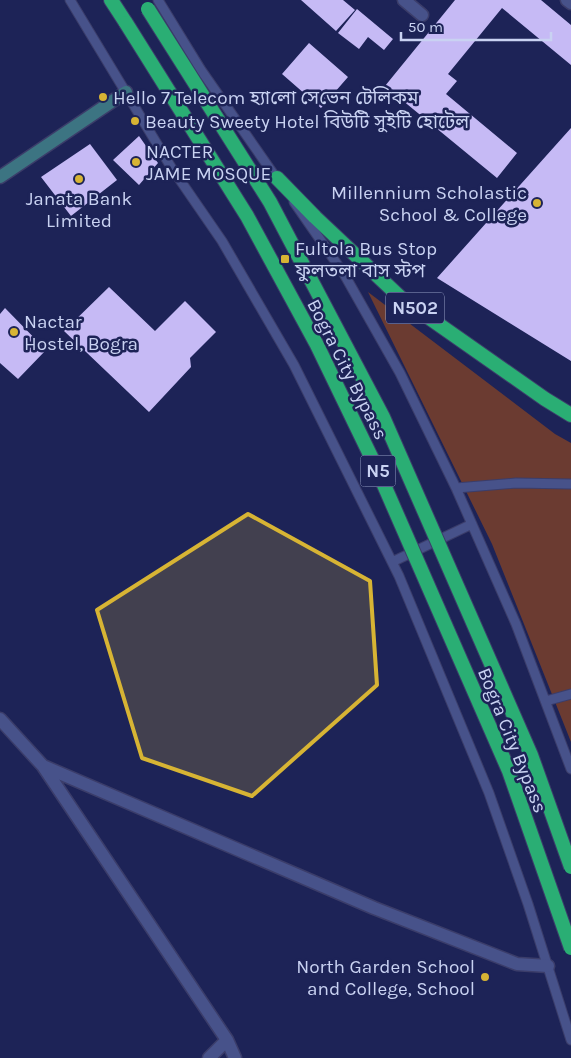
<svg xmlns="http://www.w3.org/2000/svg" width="571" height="1058" font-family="Karla,'Noto Sans Bengali',sans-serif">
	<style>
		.green { fill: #6b3b31 }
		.building { fill: #c6baf5 }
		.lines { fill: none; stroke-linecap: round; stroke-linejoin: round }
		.service-casing { stroke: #3b3d6a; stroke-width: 11 }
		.minor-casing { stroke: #3b3d6a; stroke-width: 15 }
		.secondary-casing { stroke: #3b3d6a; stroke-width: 15 }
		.trunk-casing { stroke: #3b3d6a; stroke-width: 16 }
		.service { stroke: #47528a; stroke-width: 9 }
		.minor { stroke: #47528a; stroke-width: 12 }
		.secondary { stroke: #3c7482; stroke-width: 12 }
		.trunk { stroke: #2aae74; stroke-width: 14 }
		.trunk-bridge-casing { stroke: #3b3d6a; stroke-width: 16; stroke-linecap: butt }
		.trunk-bridge { stroke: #2aae74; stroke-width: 14 }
		.marked { fill: #d7b434; fill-opacity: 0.2; stroke: #d7b434; stroke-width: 4; stroke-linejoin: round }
		.poi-dot { fill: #d7b434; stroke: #1d2357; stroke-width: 2 }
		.labels { text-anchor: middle; stroke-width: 5; stroke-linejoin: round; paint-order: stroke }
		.shield { fill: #1d2357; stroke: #959ec4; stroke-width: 1 }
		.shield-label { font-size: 18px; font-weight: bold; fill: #c9d2f2 }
		.poi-label { font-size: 19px; fill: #c9d2f2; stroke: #1d2357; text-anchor: start }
		.street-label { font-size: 19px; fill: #c9d2f2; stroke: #1d2357 }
	</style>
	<rect width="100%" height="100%" fill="#1d2357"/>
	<path class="green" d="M 368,292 L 555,434 L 571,443 L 571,742 L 492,544 Z"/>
	<path class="building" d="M 301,0 L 343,0 L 355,10 L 336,31 Z
		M 455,0 L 541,0 L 571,25 L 571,65 L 502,8 L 448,74 L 457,81 L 446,94 L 517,153 L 497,178 L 385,86 Z
		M 357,9 L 393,39 L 384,50 L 368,37 L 359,49 L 338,33 Z
		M 309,43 L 348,77 L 321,108 L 282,74 Z
		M 571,128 L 571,361 L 437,278 Z
		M 139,136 L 158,163 L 139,185 L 113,160 Z
		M 90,144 L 117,180 L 71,216 L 41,177 Z
		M 109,287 L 155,331 L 185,301 L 216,332 L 190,358 L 191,367 L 149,412 L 64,331 Z
		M 5,308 L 46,350 L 18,379 L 0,363 L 0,314 Z"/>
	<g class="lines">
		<g class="service-casing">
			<path id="service" d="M 70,0 L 171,167 L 222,241 L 294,365 L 399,576 L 489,793 L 528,904 L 571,1040
				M 158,0 L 201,70 L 279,182
				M 294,202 L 344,274 L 400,373 L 456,488 L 516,624 L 571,769
				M 456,488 L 516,483 L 571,484
				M 392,562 L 472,524
				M 546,701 L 571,694"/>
		</g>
		<g class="minor-casing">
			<path id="minor" d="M 404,0 L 422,15
				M 567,0 L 571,3
				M 0,719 L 43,766 L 227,1040 L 235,1058
				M 43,766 L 374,908 L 517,964 L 548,966
				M 209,1058 L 227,1040"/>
		</g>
		<g class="secondary-casing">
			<path id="secondary" d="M 0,177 L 126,92"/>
		</g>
		<g class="trunk-casing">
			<path id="trunk" d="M 111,0 L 126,23
				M 277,178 L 315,217 L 401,298 L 545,399 L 571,415"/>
		</g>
		<use href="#service" class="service"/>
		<use href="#minor" class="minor"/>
		<use href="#secondary" class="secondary"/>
		<use href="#trunk" class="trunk"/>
		<g class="trunk-bridge-casing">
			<path id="trunk-bridge" d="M 148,9 L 270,202 L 383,417 L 531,755 L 571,867
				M 126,23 L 247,216 L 317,345 L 377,469 L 509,771 L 571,948"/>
		</g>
		<use href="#trunk-bridge" class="trunk-bridge"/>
	</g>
	<path class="marked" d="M 248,514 L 370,581 L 377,685 L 252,796 L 142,758 L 97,610 Z"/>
	<g class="poi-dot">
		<circle cx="103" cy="97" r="5"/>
		<circle cx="135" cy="121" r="5"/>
		<circle cx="136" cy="162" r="5"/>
		<circle cx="79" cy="179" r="5"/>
		<circle cx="537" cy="203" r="5"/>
		<rect x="280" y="254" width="10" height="10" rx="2.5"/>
		<circle cx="14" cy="332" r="5"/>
		<circle cx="485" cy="977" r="5"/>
	</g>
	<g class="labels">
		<g class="shield">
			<rect x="386" y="292.5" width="58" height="31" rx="4"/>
			<rect x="360.5" y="455.5" width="35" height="31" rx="4"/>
		</g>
		<g class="shield-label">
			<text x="415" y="314">N502</text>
			<text x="378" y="477">N5</text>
		</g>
		<g class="poi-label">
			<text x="113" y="104">Hello 7 Telecom হ্যা‌লো সে‌ভেন টে‌লিকম</text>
			<text x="145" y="128">Beauty Sweety Hotel বিউটি সুইটি হোটেল</text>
			<text x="146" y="158">NACTER<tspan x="146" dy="22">JAME MOSQUE</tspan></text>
			<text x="527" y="199" text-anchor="end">Millennium Scholastic<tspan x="527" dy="22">School &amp; College</tspan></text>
			<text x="79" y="205" text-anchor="middle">Janata Bank<tspan x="79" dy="22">Limited</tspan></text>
			<text x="295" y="255">Fultola Bus Stop<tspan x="295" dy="22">ফুলতলা বাস স্টপ</tspan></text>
			<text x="24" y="328">Nactar<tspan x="24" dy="22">Hostel, Bogra</tspan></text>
			<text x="475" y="973" text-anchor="end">North Garden School<tspan x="475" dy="22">and College, School</tspan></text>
		</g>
		<g class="street-label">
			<text transform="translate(348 369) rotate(63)" y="7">Bogra City Bypass</text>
			<text transform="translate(513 740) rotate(68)" y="7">Bogra City Bypass</text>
		</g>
	</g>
	<path d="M401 32v8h150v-8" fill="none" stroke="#c9d2f2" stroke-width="2.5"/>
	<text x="408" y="32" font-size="15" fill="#c9d2f2" stroke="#1d2357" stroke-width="4" paint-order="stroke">50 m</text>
</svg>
